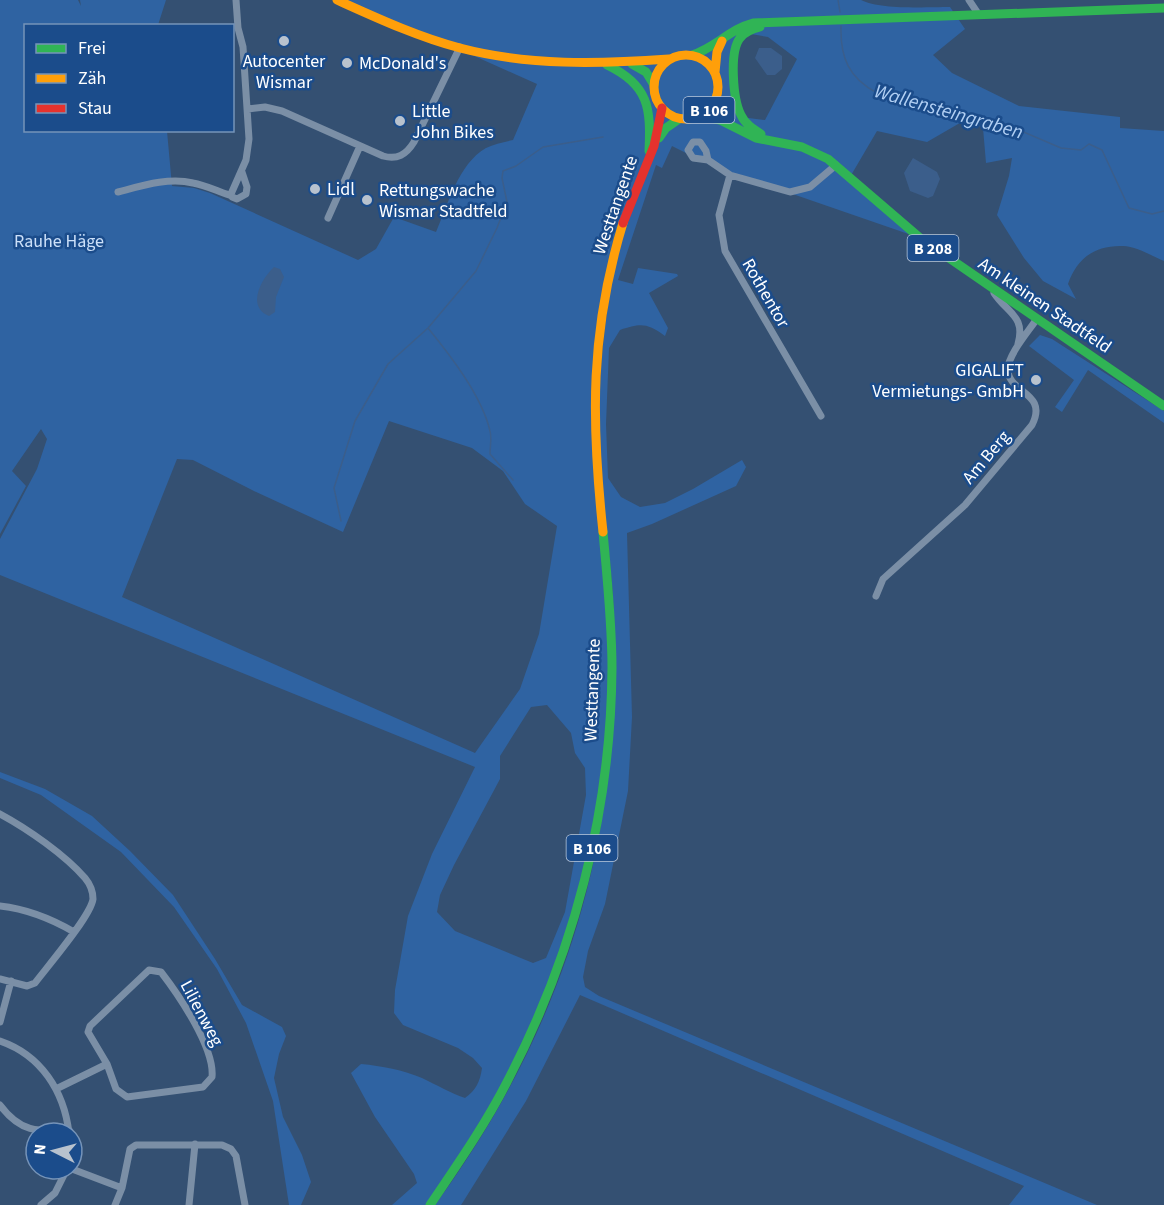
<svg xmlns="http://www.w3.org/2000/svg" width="1164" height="1205" font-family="'Source Sans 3',sans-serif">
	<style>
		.green { fill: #2f63a2; fill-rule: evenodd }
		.water { fill: #3b5e8b }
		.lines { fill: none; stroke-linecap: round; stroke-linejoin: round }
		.stream { stroke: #3b5e8b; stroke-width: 1.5 }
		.street { stroke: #7b8fa6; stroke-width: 7 }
		.fast { stroke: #30b455; stroke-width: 9 }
		.slow { stroke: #ff9f0a; stroke-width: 9 }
		.jam { stroke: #e5322d; stroke-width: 9 }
		.poi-dot { fill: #b8c2ce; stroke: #1b4c8b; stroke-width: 2 }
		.labels { text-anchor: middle; stroke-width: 5; stroke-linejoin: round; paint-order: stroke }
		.shield { fill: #1b4c8b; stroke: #bbc9dc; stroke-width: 1.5 }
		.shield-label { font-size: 16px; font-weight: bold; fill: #fff }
		.poi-label { font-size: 18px; fill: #fff; stroke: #1b4c8b; text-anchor: start }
		.street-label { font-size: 18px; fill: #fff; stroke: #1b4c8b }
		.park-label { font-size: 18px; fill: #cce0f9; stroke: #1b4c8b }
		.water-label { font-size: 20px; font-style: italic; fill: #b2d0f4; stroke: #1b4c8b }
	</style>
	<rect width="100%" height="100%" fill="#345072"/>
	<path class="green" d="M 0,0 L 78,0 L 81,6 L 80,0 L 166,0 L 158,25 L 26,26 L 26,130 L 167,131 L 172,186 L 194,188 L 210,193 L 358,260 L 376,249 L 394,217 L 436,232 C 448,205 458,164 486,148 C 494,144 504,142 513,140 L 537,84 L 461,50 L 392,24 L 342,0 L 861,0 C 880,10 927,7 950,7 L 965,29 L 933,55 L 952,73 L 1019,106 L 1120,117 L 1120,128 L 1164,131 L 1164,261 C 1152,256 1136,246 1123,246 C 1095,245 1077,258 1068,284 L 1076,299 L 1043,281 L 1024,258 L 997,215 L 1009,176 L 1012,158 L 986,163 L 983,128 L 965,120 L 927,142 L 877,131 L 850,177 L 920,238 L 784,191 L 730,175 L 672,146 L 662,168 L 656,165 L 618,280 L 633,284 L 638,268 L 677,274 L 678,276 L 649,293 L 668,328 L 665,336 C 647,323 641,323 620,330 L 609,348 L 606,424 L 608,478 L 621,497 L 640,507 L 665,503 L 693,489 L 742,460 L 746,467 L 736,486 L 652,524 L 627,533 L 632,717 L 628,791 L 605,904 L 588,951 L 583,977 L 585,987 L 599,996 L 1097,1205 L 1009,1205 L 1024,1186 L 580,995 L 526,1101 L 463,1202 L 461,1205 L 435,1205 C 566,1026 622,839 614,617 C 612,561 602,504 599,448 C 597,391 603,335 612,278 L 610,278 C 579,387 602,500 609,612 C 623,828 558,1031 430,1205 L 392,1205 L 417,1183 L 414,1174 L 375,1117 L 351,1073 L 361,1064 C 382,1066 403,1070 422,1078 C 437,1085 450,1093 465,1098 C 476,1090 480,1082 482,1068 L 473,1058 L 458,1048 L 403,1025 L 394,1013 L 395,990 L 408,916 L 432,854 L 475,767 L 0,575 L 0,539 L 37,469 L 47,439 L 41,429 L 12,471 L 26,486 L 0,534 ZM 745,33 L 768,37 L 797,59 L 765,120 L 741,117 C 731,98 728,48 745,33 ZM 389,421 L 472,448 L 503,471 L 525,504 L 557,526 L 539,634 L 520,689 L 475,753 L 122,597 L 177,459 L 193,460 L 254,491 L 343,532 ZM 547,705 L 571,733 L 575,753 L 585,768 L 586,795 L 565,912 L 546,958 L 533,963 L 455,931 L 437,912 L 440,895 L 454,865 L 500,779 L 500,756 L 531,707 Z
		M 1040,335 L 1052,339 L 1164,411 L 1164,423 L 1088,370 L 1062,412 L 1055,407 L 1074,380 L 1029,346 Z
		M 0,772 L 45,789 L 92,816 L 130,851 L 173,895 L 215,959 L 242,1005 L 282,1027 L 286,1036 L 279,1054 L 274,1078 L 283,1117 L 302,1155 L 311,1182 L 301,1205 L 289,1205 L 273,1101 L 246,1023 L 217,969 L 174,907 L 121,852 L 41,795 L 0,778 Z"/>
	<path class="water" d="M 759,48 L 771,48 L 782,56 L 782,69 L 775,75 L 767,75 L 755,58 Z
		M 913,158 L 937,172 L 940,179 L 933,196 L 928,198 L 910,191 L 904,173 Z
		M 274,267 L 280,269 L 284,277 L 276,297 L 275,312 L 269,316 C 246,307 261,279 274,267 Z"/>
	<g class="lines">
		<path class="stream" d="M 838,0 L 840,12
			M 841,26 C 840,58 849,78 877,93 L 1005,124 L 1061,148 L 1081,150 L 1089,144 L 1102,150 L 1129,208 L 1152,214 L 1164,211
			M 428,328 C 450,355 482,396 490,431 C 492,438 490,447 490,454 L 513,480
			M 341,521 L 334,488 L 355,421 L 388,364 L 428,328 L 476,271 L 497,228 L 507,202 L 502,178 L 503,171 L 516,166 L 543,147 L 603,137"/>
		<path class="street" d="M 969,0 L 979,15
			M 248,109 L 265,107 L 282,111 L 383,156 C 397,160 406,155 414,142 L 460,47
			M 708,160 L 706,151 L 700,142 L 693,142 L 688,150 L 693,158 L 708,160 L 730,175 L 790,192 L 810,187 L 836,165
			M 730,175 L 719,215 L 725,251 L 821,416
			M 118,192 C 141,186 168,177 193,183 C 205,185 217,191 229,195 L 231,194 L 246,160 L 249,139 L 243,47 L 238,28 L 236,0
			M 231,194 L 232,197 L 237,199 L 246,194 L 247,187 L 242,172
			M 328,218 L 360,146
			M 994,293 C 1007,313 1026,316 1018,344
			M 876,596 L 883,579 L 965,505 L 1032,425 C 1049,392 1007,393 1008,369 C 1008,355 1028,332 1036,320
			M 0,814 C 28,829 65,855 85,878 C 90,884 93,892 93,899 C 91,916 47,967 35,983 L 27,986 L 0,979
			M 0,906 C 27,909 50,918 74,932
			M 149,970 L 161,972 C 178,994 215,1048 212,1077 L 203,1087 L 127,1097 L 116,1089 L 107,1064 L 88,1032 L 90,1026 Z
			M 0,1022 L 11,981
			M 0,1041 C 41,1055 64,1091 69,1133
			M 56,1089 L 107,1064
			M 0,1105 C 20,1132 37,1132 69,1130
			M 72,1169 L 122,1188
			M 41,1205 L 55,1193 L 67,1169
			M 115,1205 L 122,1188 L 130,1149 L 136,1145 L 222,1145 L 231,1149 L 236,1156 L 245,1205
			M 189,1205 L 195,1144"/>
		<path class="fast" d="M 760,27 C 752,29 745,32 740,38 C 729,52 733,100 741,115 C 745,124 753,129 761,134
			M 692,55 C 715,48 730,29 753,23 L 1164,8
			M 632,64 L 646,72 L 654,85
			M 607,65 C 649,85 651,108 649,151
			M 702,116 L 720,120 L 756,138 L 802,147 L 828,159 L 920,238 L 1164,406
			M 659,138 L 666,128 L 679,119
			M 430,1205 C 457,1165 485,1125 507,1082 C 574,954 611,812 612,668 C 612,623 607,577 603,532"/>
		<path class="slow" d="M 337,0 C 377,18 418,37 460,48 C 529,66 599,64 669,59
			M654 87a32 32 0 1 1 64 0a32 32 0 1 1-64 0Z
			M 715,72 L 717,52 L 722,41
			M 603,532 C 591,420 590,331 623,223"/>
		<path class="jam" d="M 623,223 L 654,146 L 662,108"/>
	</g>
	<g class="poi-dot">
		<circle cx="284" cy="41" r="6"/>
		<circle cx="347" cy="63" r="6"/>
		<circle cx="400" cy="121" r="6"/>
		<circle cx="315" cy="189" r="6"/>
		<circle cx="367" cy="200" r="6"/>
		<circle cx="1036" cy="380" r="6"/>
	</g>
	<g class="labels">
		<g class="shield">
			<rect x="683.5" y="97" width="51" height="26" rx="4.5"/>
			<rect x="907.5" y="235" width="51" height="26" rx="4.5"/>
			<rect x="566.5" y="835" width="51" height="26" rx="4.5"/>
		</g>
		<g class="shield-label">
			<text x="709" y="116">B 106</text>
			<text x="933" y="254">B 208</text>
			<text x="592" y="854">B 106</text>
		</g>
		<g class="poi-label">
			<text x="284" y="67" text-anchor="middle">Autocenter<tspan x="284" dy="21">Wismar</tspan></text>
			<text x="359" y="69">McDonald's</text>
			<text x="412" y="117">Little<tspan x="412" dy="21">John Bikes</tspan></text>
			<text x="327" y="195">Lidl</text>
			<text x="379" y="196">Rettungswache<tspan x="379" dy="21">Wismar Stadtfeld</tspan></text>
			<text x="1024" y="376" text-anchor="end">GIGALIFT<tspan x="1024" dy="21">Vermietungs- GmbH</tspan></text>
		</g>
		<g class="street-label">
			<text transform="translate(615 205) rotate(-71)" y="6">Westtangente</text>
			<text transform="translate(766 293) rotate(60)" y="6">Rothentor</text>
			<text transform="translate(1045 305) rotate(34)" y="6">Am kleinen Stadtfeld</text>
			<text transform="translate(986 457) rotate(-50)" y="6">Am Berg</text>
			<text transform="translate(592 690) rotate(-88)" y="6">Westtangente</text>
			<text transform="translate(202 1013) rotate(62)" y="6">Lilienweg</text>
		</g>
		<g class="park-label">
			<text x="59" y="247">Rauhe Häge</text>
		</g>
		<g class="water-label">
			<text transform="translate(949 111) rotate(16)" y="7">Wallensteingraben</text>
		</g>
	</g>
	<rect x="24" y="24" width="210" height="108" fill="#1b4c8b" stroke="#7694b9" stroke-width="1.5"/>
	<rect x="36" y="44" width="30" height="9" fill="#30b455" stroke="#7694b9" stroke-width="1.5"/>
	<text x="78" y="54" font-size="18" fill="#ffffff">Frei</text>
	<rect x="36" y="74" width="30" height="9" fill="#ff9f0a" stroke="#7694b9" stroke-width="1.5"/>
	<text x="78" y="84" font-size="18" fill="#ffffff">Zäh</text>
	<rect x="36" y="104" width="30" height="9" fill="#e5322d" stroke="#7694b9" stroke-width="1.5"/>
	<text x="78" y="114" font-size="18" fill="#ffffff">Stau</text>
	<g transform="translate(54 1151) rotate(276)"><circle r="28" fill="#1b4c8b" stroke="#7694b9" stroke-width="1.5"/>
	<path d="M0-4.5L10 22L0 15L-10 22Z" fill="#b8c2ce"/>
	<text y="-9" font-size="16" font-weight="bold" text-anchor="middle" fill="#ffffff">N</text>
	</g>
</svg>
